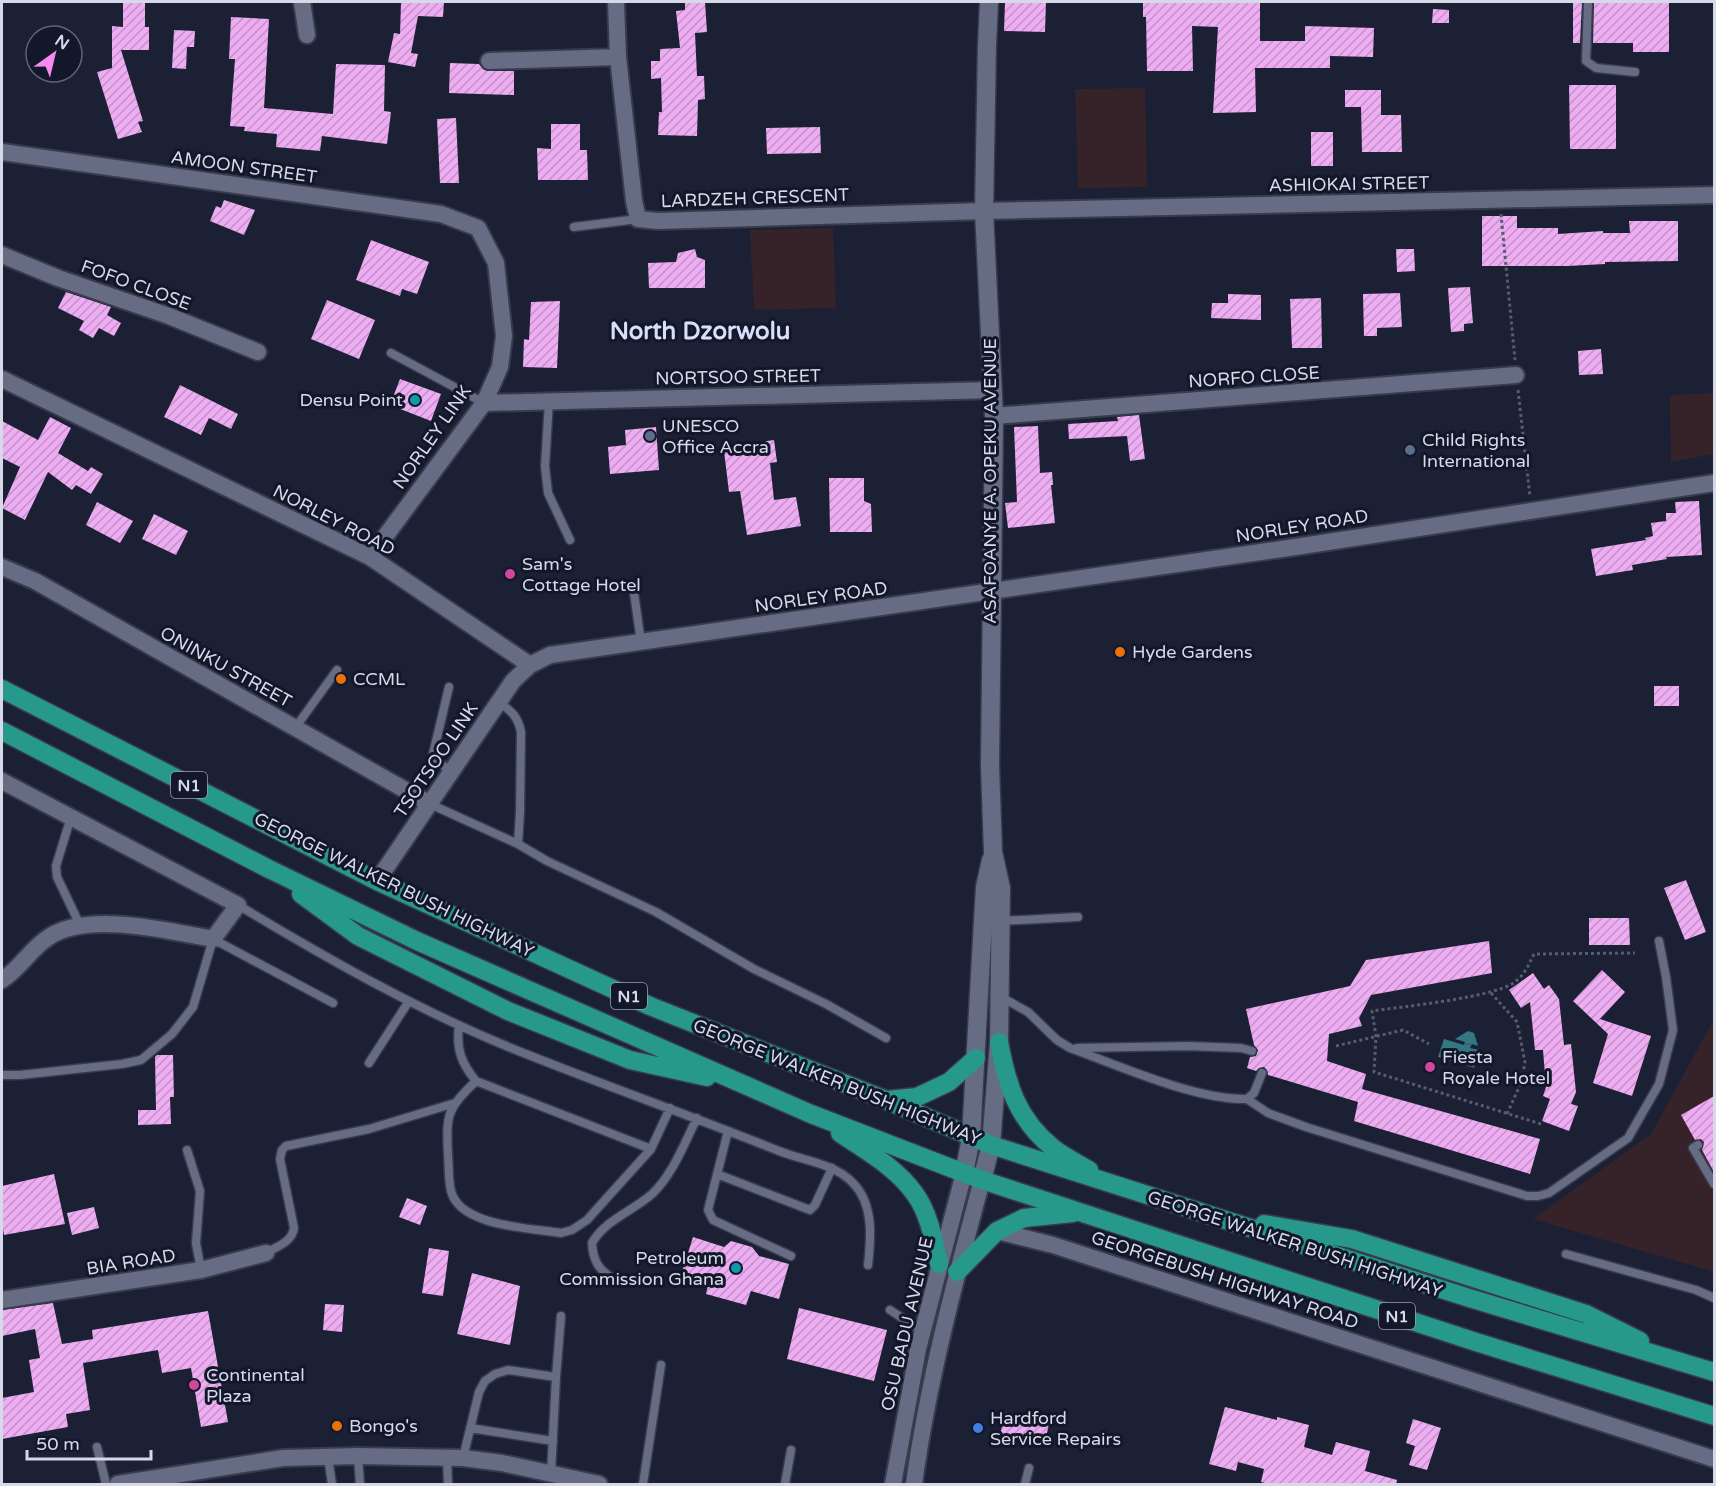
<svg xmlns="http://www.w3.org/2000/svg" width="1716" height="1486" font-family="'Varela Round',sans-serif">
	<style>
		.commercial { fill: #352329 }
		.water { fill: url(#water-ripples) }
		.building { fill: url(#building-hatch) }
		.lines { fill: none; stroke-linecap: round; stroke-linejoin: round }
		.service-casing { stroke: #383b4c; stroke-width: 11 }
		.minor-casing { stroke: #383b4c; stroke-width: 20 }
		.secondary-casing { stroke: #383b4c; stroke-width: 21 }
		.trunk-casing { stroke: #383b4c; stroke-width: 21 }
		.path { stroke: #575c6e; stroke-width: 3; stroke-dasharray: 3 3; stroke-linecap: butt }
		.service { stroke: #656c84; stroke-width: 8 }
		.minor { stroke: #656c84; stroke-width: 16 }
		.secondary { stroke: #656c84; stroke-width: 18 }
		.trunk { stroke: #26998c; stroke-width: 18 }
		.culture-dot { fill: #0f9aa8; stroke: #12172a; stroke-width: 2 }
		.service-dot { fill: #5c6f8a; stroke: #12172a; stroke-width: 2 }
		.hotel-dot { fill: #d1479c; stroke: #12172a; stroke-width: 2 }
		.food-dot { fill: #e8710a; stroke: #12172a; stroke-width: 2 }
		.shop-dot { fill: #3f7fe0; stroke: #12172a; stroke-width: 2 }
		.labels { text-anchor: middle; stroke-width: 6; stroke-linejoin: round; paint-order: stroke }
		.shield { fill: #12172a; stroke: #9ba0af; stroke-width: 1.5 }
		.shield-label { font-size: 16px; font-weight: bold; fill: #d6dae8 }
		.street-label { font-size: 18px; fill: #d6dae8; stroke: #12172a }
		.poi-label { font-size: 18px; fill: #d6dae8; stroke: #12172a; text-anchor: start }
		.district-label { font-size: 24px; font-weight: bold; fill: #d7dffa; stroke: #12172a }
	</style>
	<defs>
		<pattern id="water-ripples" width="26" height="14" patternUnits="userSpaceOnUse" patternTransform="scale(1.5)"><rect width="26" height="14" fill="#327882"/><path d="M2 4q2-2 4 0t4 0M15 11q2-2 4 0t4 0" fill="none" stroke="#385f67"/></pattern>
		<pattern id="building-hatch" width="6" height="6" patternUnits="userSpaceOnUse" patternTransform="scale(1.5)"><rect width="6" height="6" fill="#eeacf2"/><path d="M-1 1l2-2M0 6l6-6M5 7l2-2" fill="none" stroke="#c291c7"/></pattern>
	</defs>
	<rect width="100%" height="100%" fill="#1b2034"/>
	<path class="commercial" d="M 1145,88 L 1147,187 L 1078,188 L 1075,89 Z
		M 833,228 L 836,308 L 754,310 L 750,230 Z
		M 1714,393 L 1714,454 L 1671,462 L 1670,395 Z
		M 1714,1019 L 1714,1272 L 1533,1219 L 1651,1134 Z"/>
	<path class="water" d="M 1468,1031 L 1474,1033 L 1478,1046 L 1472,1044 L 1470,1048 L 1479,1050 L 1474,1068 L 1438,1057 L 1444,1039 L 1464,1045 L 1465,1042 L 1455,1039 Z"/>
	<path class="building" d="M 123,2 L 145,2 L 145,27 L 149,27 L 149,50 L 121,50 L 143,121 L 138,122 L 142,132 L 118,139 L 97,72 L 112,68 L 112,26 L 123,27 Z
		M 401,2 L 444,2 L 443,17 L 418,16 L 411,53 L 418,54 L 415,67 L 388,62 L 394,33 L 400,34 Z
		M 685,2 L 705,2 L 707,32 L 695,33 L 697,76 L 704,76 L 705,99 L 698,100 L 697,136 L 658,135 L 659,112 L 662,112 L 661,78 L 651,79 L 651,61 L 660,61 L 660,49 L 680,48 L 676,11 L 685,10 Z
		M 1005,2 L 1046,2 L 1045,32 L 1004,31 Z
		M 1143,2 L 1260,2 L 1260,41 L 1305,41 L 1305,26 L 1374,28 L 1373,57 L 1330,56 L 1330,68 L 1255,68 L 1256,112 L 1213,113 L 1218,27 L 1192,26 L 1193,71 L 1147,71 L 1146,17 L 1143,17 Z
		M 1573,2 L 1582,2 L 1580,43 L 1573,43 Z
		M 1594,2 L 1669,2 L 1669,52 L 1633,52 L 1633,43 L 1593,43 Z
		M 1433,9 L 1449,10 L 1449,23 L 1432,23 Z
		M 231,17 L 269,19 L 264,108 L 333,114 L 336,64 L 385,65 L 384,111 L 391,112 L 387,144 L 322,136 L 320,151 L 276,147 L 277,134 L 244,131 L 245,127 L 230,126 L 235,59 L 229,59 Z
		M 174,30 L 195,31 L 194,47 L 187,47 L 186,69 L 172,68 Z
		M 450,63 L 479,64 L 484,70 L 489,71 L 514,71 L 514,95 L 449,93 Z
		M 1569,85 L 1616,85 L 1616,149 L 1570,149 Z
		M 1345,90 L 1381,90 L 1381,115 L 1401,115 L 1402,152 L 1362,152 L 1361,107 L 1345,107 Z
		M 456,118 L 459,183 L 440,183 L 437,119 Z
		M 551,124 L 580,124 L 580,150 L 587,150 L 588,180 L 538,180 L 537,148 L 551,149 Z
		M 820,127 L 821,153 L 767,154 L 766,128 Z
		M 1311,132 L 1333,132 L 1333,166 L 1311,166 Z
		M 224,200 L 255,210 L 244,235 L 210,221 L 216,206 L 221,208 Z
		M 1482,216 L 1517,216 L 1517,228 L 1558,228 L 1558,234 L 1603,231 L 1603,233 L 1630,233 L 1629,221 L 1678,221 L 1678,261 L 1605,262 L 1605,264 L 1568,266 L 1482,266 Z
		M 371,240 L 429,262 L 417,294 L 402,289 L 400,296 L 356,280 Z
		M 695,249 L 697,257 L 705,260 L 705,288 L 649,288 L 648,263 L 676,262 L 678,253 Z
		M 1396,249 L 1414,249 L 1415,271 L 1397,272 Z
		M 1470,287 L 1473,323 L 1464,324 L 1464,331 L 1451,332 L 1448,288 Z
		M 66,292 L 111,307 L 107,315 L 121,323 L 114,336 L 99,328 L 93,338 L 79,330 L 84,321 L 58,308 Z
		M 1400,293 L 1402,327 L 1377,328 L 1377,336 L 1364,336 L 1363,294 Z
		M 1228,294 L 1261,295 L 1261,320 L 1211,318 L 1212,303 L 1228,303 Z
		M 1321,298 L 1322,348 L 1292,348 L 1290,299 Z
		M 327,300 L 375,320 L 359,359 L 311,339 Z
		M 560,301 L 557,368 L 523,367 L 524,339 L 529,340 L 531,302 Z
		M 1601,349 L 1603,374 L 1579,375 L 1578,351 Z
		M 400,379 L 441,394 L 431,421 L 390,405 Z
		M 180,385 L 238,414 L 231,429 L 209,418 L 201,435 L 164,417 Z
		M 1139,415 L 1145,459 L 1130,461 L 1127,436 L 1069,439 L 1068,424 L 1118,421 L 1117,417 Z
		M 50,417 L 71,428 L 58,453 L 88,471 L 91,467 L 103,474 L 91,494 L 76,485 L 72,490 L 48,472 L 25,520 L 2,508 L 20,467 L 2,458 L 2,421 L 38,440 Z
		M 1038,426 L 1040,473 L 1052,472 L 1053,485 L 1051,485 L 1055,523 L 1008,528 L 1005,503 L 1017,502 L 1014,427 Z
		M 656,427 L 659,470 L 610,474 L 608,447 L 626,445 L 625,430 Z
		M 774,440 L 777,462 L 770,463 L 774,500 L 796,497 L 801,526 L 747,535 L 740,491 L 729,492 L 724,451 L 739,450 L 738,445 Z
		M 829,478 L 864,478 L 864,501 L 871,504 L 872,532 L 830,532 Z
		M 1699,501 L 1702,555 L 1666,557 L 1667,559 L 1632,565 L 1633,570 L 1596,576 L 1591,549 L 1646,540 L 1645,538 L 1653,536 L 1651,523 L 1666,521 L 1666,513 L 1676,513 L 1675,502 Z
		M 97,502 L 133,521 L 120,543 L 86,525 Z
		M 154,514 L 188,531 L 176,555 L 142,539 Z
		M 1654,686 L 1679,686 L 1679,706 L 1654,706 Z
		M 1686,880 L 1706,932 L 1685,940 L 1664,888 Z
		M 1589,918 L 1629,918 L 1630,945 L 1589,945 Z
		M 1489,941 L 1492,973 L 1371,995 L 1359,1018 L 1362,1026 L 1329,1034 L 1327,1061 L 1366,1074 L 1362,1089 L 1540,1139 L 1530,1174 L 1354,1121 L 1358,1102 L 1268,1075 L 1267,1070 L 1264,1067 L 1259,1068 L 1256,1071 L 1247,1068 L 1250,1057 L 1256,1056 L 1258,1050 L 1254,1045 L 1246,1009 L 1350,986 L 1366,960 Z
		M 1602,970 L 1625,992 L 1600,1019 L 1651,1036 L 1632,1096 L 1593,1083 L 1608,1034 L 1573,1001 Z
		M 1533,973 L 1544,989 L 1549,985 L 1559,999 L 1564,1045 L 1571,1044 L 1576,1092 L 1571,1104 L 1578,1106 L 1569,1131 L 1542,1121 L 1550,1099 L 1543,1096 L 1546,1087 L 1543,1050 L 1535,1050 L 1530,1002 L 1521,1008 L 1509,990 Z
		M 157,1055 L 173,1055 L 174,1097 L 170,1097 L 171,1124 L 138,1125 L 138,1110 L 156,1110 L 155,1057 Z
		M 1714,1096 L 1714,1172 L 1702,1150 L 1704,1142 L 1701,1139 L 1695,1140 L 1681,1115 Z
		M 54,1174 L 65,1224 L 4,1235 L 2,1224 L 2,1186 Z
		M 407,1198 L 427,1206 L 420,1225 L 399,1217 Z
		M 94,1207 L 99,1228 L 72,1235 L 67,1213 Z
		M 693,1237 L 724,1247 L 731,1241 L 752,1247 L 759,1256 L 789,1264 L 779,1299 L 751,1291 L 746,1305 L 706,1294 L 709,1280 L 682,1272 Z
		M 429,1248 L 449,1251 L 443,1296 L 422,1293 Z
		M 472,1273 L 520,1286 L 510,1345 L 457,1334 Z
		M 53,1303 L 62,1344 L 93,1339 L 92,1330 L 208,1311 L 228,1422 L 201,1427 L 191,1368 L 162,1373 L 158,1350 L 83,1363 L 90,1410 L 66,1414 L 68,1427 L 2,1439 L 2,1398 L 34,1392 L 29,1360 L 40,1358 L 35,1329 L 2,1336 L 2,1310 Z
		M 325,1304 L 344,1305 L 342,1332 L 323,1330 Z
		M 799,1308 L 887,1330 L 874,1381 L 787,1359 Z
		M 1225,1407 L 1277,1420 L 1277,1417 L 1309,1425 L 1304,1447 L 1332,1455 L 1336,1442 L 1370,1451 L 1365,1471 L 1397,1480 L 1396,1485 L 1272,1485 L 1261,1482 L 1264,1469 L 1238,1462 L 1236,1471 L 1209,1464 Z
		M 1006,1412 L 1049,1424 L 1044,1446 L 1000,1434 Z
		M 1413,1419 L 1441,1428 L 1427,1470 L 1409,1465 L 1415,1446 L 1406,1443 Z"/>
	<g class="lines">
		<g class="service-casing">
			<path id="service" d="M 1588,2 L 1586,61 L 1596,68 L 1635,72
				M 574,227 L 638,219
				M 391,353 L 484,403
				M 549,401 L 545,466 L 548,493 L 570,540
				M 633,586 L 641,642
				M 449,687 L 433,754 L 435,759 L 451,772
				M 499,702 C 511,711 518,716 521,732 L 520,812 L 518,844 L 547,861 L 656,912 L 754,969 L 826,1004 L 886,1038
				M 295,728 L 337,670
				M 430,804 L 518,844
				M 71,817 L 56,866 L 57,877 L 80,925
				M 238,905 C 328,959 419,1011 516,1050 C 603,1085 692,1116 779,1151 C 804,1161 834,1163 853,1183 C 874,1204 871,1238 868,1265
				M 1001,921 L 1078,917
				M 1001,997 L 1028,1012 L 1057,1040 L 1070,1048 C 1120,1066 1195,1100 1247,1099 L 1254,1093 L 1262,1073
				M 459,1025 C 456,1049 461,1063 476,1081 L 651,1149
				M 1077,1048 L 1188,1046 L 1241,1048 L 1252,1051
				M 369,1063 L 409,1001
				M 2,1075 L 20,1075 L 122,1064 L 141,1060 L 172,1034 L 193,1007 L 213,939 L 333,1003
				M 476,1081 C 447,1109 446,1114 448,1154 C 449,1165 448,1179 451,1191 C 460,1227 532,1228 561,1233 L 572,1230 L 587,1220 L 651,1149 L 670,1108
				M 1247,1099 L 1268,1113 L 1306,1127 L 1527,1196 L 1538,1196 L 1549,1193 L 1628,1138 L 1659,1084 L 1673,1030 L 1666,977 L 1659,941
				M 728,1131 L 708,1210 L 713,1220 L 791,1256
				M 1698,1145 L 1693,1148 L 1714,1184
				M 187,1150 L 200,1191 L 196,1243 L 201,1270
				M 717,1174 L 810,1210 L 815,1205 L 832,1168
				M 266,1253 C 278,1246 292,1242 294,1228 L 280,1159 L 282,1150 L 286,1146 L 369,1129 L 455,1103
				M 1566,1254 L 1696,1290 L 1714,1298
				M 612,1278 C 598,1269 593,1260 592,1243 C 605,1220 633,1211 652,1194 C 673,1174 684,1144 697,1118
				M 890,1310 L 922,1331
				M 470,1428 L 553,1441
				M 97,1447 L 106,1484
				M 358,1456 L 360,1484
				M 328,1457 L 332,1484
				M 447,1457 L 448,1484
				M 463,1458 L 479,1392 L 485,1381 L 495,1374 L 508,1370 L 556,1377
				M 551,1474 L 556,1377 L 561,1316
				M 643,1484 L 661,1365
				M 785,1484 L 791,1450
				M 1025,1484 L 1029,1468"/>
		</g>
		<g class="minor-casing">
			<path id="minor" d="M 302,2 L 307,35
				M 616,2 L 618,57 L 634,201 L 638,219 L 658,221 L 984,211 L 1714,195
				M 489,61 L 618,57
				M 2,152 L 441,214 L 478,228 L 496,263 L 504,336 L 500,367 L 484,403 L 370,557
				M 2,255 L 58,278 L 169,316 L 258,352
				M 2,379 L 370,557 L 530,665
				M 484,403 L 993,390
				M 994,416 L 1516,375
				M 2,567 L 35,581 L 430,804
				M 2,781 L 238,905 L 213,939 C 169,931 88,911 49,937 C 31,948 20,969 2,980
				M 377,881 L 513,681 L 530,665 L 550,655 L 1282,549 L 1714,483
				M 997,1231 L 1053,1245 L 1714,1459
				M 2,1300 L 201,1270 L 266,1253
				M 118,1484 L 283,1458 L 358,1456 L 463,1458 L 502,1463 L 599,1484
				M 893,1484 L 918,1349 L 964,1173
				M 914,1484 C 928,1381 955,1281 982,1180"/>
		</g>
		<g class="secondary-casing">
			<path id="secondary" d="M 964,1173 L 971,1138 L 983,921 L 985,887 L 991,860
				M 982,1180 L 991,1145 L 999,1042 L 1001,888 L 993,852 L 990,765 L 994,416 L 984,211 L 987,45 L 989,2"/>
		</g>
		<g class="trunk-casing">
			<path id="trunk" d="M 2,689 L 377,881 L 650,1006 L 886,1100 L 991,1145 L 1466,1297 L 1714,1372
				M 2,731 L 269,869 L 417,941 L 811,1114 L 982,1180 L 1476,1342 L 1714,1416
				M 301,894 L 358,936 L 508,1011 L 630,1060 L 707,1077
				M 999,1042 C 1007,1085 1017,1119 1053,1148 C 1063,1156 1077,1163 1089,1170
				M 887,1100 L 917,1097 L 949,1082 L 976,1058
				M 840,1133 C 866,1151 896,1167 915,1194 C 929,1213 934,1241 939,1264
				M 1264,1224 L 1352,1239 L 1586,1314 L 1640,1341
				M 957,1272 L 997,1231 L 1024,1218 L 1073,1213"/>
		</g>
		<path class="path" d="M 1501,214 L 1515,360
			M 1518,390 L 1530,497
			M 1491,993 L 1517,1022 L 1525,1062 L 1521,1083 L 1507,1114
			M 1336,1046 L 1403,1030 L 1429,1044
			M 1541,1124 L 1374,1072 L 1376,1036 L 1372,1011 C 1400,1007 1499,997 1516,981 C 1525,974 1529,964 1534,954 L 1635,953"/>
		<use href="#service" class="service"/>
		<use href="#minor" class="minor"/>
		<use href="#secondary" class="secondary"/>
		<use href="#trunk" class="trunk"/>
	</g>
	<g class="culture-dot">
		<circle cx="415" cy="400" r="6"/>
		<circle cx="736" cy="1268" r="6"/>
	</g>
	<g class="service-dot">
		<circle cx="650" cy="436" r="6"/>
		<circle cx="1410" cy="450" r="6"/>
	</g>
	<g class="hotel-dot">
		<circle cx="510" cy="574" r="6"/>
		<circle cx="1430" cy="1067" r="6"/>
		<circle cx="194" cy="1385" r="6"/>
	</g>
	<g class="food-dot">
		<circle cx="1120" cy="652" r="6"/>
		<circle cx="341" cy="679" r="6"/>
		<circle cx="337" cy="1426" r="6"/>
	</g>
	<circle class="shop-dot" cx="978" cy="1428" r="6"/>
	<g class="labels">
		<g class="shield">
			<rect x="171" y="772" width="36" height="26" rx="4.5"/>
			<rect x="611" y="983" width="36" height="26" rx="4.5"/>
			<rect x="1379" y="1303" width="36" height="26" rx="4.5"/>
		</g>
		<g class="shield-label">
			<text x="189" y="791">N1</text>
			<text x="629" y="1002">N1</text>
			<text x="1397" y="1322">N1</text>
		</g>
		<g class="street-label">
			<text transform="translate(244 167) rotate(8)" y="6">AMOON STREET</text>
			<text transform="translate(1349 184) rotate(-1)" y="6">ASHIOKAI STREET</text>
			<text transform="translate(755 198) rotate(-2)" y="6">LARDZEH CRESCENT</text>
			<text transform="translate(136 285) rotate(20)" y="6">FOFO CLOSE</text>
			<text transform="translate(738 377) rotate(-1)" y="6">NORTSOO STREET</text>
			<text transform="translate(1254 377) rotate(-4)" y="6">NORFO CLOSE</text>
			<text transform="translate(432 437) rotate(-55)" y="6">NORLEY LINK</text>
			<text transform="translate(990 481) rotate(-90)" y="6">ASAFOANYE A. OPEKU AVENUE</text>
			<text transform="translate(334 520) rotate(27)" y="6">NORLEY ROAD</text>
			<text transform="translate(1302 526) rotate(-9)" y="6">NORLEY ROAD</text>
			<text transform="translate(821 597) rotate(-8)" y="6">NORLEY ROAD</text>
			<text transform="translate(226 667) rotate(29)" y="6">ONINKU STREET</text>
			<text transform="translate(436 760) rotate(-56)" y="6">TSOTSOO LINK</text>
			<text transform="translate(394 885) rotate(26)" y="6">GEORGE WALKER BUSH HIGHWAY</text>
			<text transform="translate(837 1082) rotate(22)" y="6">GEORGE WALKER BUSH HIGHWAY</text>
			<text transform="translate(1295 1244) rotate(18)" y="6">GEORGE WALKER BUSH HIGHWAY</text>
			<text transform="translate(131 1262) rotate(-9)" y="6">BIA ROAD</text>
			<text transform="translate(1225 1280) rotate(18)" y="6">GEORGEBUSH HIGHWAY ROAD</text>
			<text transform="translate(907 1324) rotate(-77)" y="6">OSU BADU AVENUE</text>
		</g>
		<g class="poi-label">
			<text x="403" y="406" text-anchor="end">Densu Point</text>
			<text x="662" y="432">UNESCO<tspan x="662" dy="21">Office Accra</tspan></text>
			<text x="1422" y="446">Child Rights<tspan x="1422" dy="21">International</tspan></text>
			<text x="522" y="570">Sam's<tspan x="522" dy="21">Cottage Hotel</tspan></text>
			<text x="1132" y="658">Hyde Gardens</text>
			<text x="353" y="685">CCML</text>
			<text x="1442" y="1063">Fiesta<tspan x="1442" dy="21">Royale Hotel</tspan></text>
			<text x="724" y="1264" text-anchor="end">Petroleum<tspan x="724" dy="21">Commission Ghana</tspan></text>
			<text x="206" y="1381">Continental<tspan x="206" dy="21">Plaza</tspan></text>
			<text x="990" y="1424">Hardford<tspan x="990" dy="21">Service Repairs</tspan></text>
			<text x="349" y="1432">Bongo's</text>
		</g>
		<g class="district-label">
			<text x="700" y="339">North Dzorwolu</text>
		</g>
	</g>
	<rect width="1716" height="1486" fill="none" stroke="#d6dae8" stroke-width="6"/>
	<g transform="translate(54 54) rotate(34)"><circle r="28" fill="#12172a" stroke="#606576" stroke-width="1.5"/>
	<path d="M0-4.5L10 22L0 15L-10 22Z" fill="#f389f1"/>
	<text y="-9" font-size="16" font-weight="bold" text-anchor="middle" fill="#d6dae8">N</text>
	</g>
	<path d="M27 1450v9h124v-9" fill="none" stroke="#d6dae8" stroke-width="3"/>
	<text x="36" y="1450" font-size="18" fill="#d6dae8" stroke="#12172a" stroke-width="4.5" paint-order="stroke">50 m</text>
</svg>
